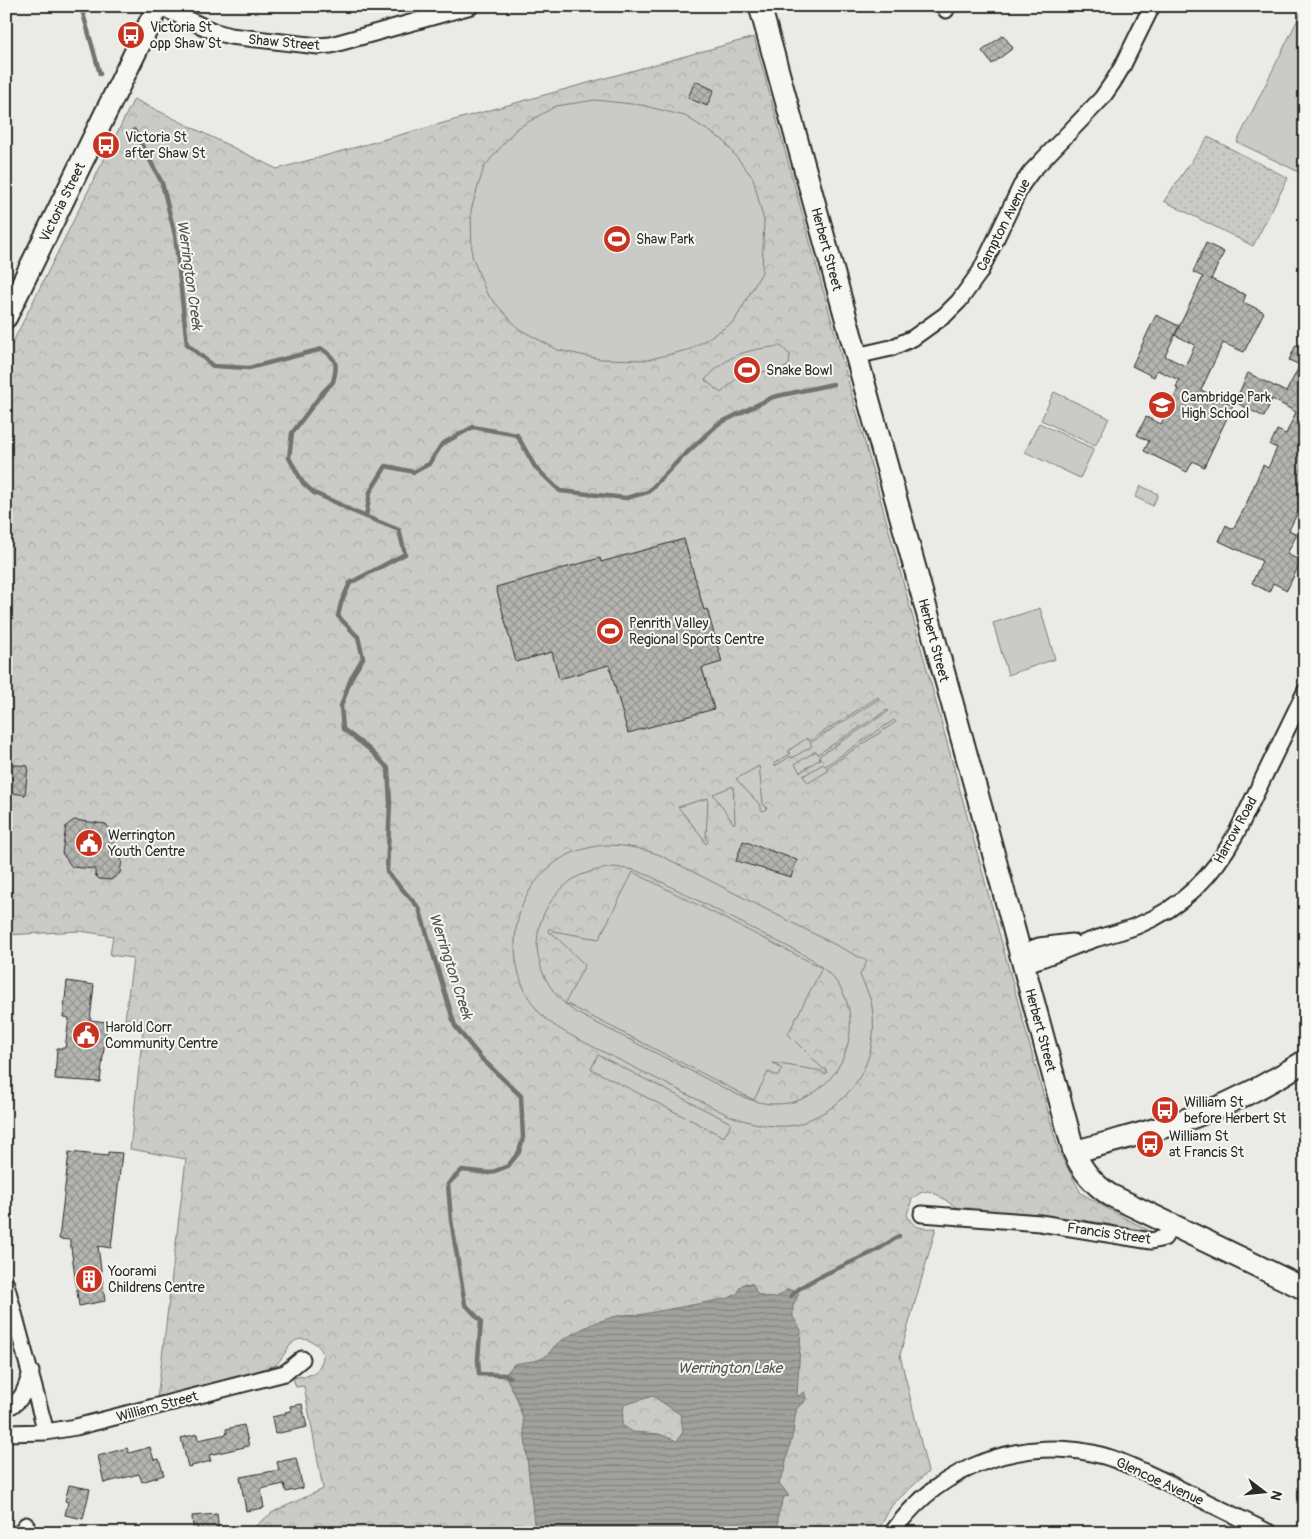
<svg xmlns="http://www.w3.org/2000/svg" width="1311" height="1539" font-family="Pangolin,sans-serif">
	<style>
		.grass { fill: url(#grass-dots); stroke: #7a7a79 }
		.park { fill: url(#park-crowns); stroke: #7a7a79 }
		.garden { fill: #cacac7; stroke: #7a7a79; fill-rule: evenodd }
		.water { fill: url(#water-rules); stroke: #727270; fill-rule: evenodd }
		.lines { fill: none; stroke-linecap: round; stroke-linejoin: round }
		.stream { stroke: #727270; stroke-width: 4.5 }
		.building { fill: url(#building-cross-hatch); stroke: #2b2b2b }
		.street-casing { stroke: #2b2b2b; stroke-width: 19 }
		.secondary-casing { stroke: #2b2b2b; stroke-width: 25 }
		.street { stroke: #f6f6f2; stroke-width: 15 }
		.secondary { stroke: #f6f6f2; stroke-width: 21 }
		.labels { text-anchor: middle; stroke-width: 4; stroke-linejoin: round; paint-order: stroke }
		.poi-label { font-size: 14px; fill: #2b2b2b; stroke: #f6f6f2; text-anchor: start }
		.street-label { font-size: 14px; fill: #2b2b2b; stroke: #f6f6f2 }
		.water-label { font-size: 15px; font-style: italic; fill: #545453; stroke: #f6f6f2 }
	</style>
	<defs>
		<pattern id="grass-dots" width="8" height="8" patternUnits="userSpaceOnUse" patternTransform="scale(1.25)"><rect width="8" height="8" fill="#cacac7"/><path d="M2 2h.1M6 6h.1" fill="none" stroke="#aeaeab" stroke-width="1.8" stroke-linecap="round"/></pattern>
		<pattern id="park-crowns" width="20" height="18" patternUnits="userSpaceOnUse" patternTransform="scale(1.25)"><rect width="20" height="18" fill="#cacac7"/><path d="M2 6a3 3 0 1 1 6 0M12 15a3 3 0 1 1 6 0" fill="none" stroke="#aeaeab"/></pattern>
		<pattern id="water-rules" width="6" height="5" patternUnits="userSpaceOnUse" patternTransform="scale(1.25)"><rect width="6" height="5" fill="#a1a19e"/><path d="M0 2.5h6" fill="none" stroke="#838381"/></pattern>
		<pattern id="building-cross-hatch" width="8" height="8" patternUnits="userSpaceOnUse" patternTransform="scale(1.25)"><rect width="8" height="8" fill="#b4b4b1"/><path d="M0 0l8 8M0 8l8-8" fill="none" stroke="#939390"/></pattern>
	</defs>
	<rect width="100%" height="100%" fill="#eaeae6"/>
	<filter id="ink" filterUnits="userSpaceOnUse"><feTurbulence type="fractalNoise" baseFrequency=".02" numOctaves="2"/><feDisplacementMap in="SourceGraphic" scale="10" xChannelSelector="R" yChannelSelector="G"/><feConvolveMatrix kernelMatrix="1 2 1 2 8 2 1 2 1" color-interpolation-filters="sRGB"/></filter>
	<g filter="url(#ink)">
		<path class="grass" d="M 1208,137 L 1288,178 L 1253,246 L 1164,201 Z"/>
		<path class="park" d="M 754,37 L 1059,1152 L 1081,1193 L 1115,1213 L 1154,1233 L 1152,1235 L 1103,1223 L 1073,1219 L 1027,1213 L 960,1210 L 938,1195 L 928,1191 L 920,1193 L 912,1199 L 907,1214 C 912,1228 922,1229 936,1228 L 900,1355 L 928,1472 L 892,1505 L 877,1533 L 247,1533 L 273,1512 L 323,1489 L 304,1386 L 296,1387 L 293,1378 L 314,1374 C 318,1369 323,1362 323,1356 C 322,1344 305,1335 295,1341 C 286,1347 284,1359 274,1366 L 157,1399 L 186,1159 L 130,1149 L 144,1022 L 125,1019 L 133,958 L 110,955 L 113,936 L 80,931 L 6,935 L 6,356 L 134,99 L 277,169 Z"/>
		<path class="garden" d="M 1301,13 L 1305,15 L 1305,175 L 1237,142 Z
			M 595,100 L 641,105 L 685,116 L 723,140 L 753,178 L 764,221 L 762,272 L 734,322 L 691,349 L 647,360 L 600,359 L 558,350 L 519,329 L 487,294 L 472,256 L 471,210 L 484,167 L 516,129 L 556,106 Z
			M 781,346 L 790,355 L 789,365 L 779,371 L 759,372 L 739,376 L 721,393 L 705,380 C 730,353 746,350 781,346 Z
			M 1054,392 L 1109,418 L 1095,446 L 1041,420 Z
			M 1039,423 L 1094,449 L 1080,478 L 1025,452 Z
			M 1141,486 L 1158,494 L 1153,506 L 1135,497 Z
			M 1040,608 L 1055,659 L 1008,675 L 993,623 Z
			M 878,697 L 879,699 L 810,743 L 812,746 L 792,758 L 791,756 L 775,766 L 773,764 L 790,754 L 788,751 L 807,738 L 809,741 Z
			M 887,710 L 889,711 L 819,756 L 820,759 L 800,772 L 795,764 L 816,751 L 818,754 Z
			M 894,720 L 896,722 L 826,768 L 828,771 L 808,783 L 803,776 L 823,764 L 825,766 Z
			M 759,766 L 763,804 L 767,808 L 764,811 L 761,810 L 761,806 L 736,779 Z
			M 733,786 L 735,822 L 734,824 L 713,794 Z
			M 708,798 L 706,838 L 708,842 L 706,844 L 704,842 L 704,839 L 678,807 Z
			M 604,845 C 624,845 641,848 660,855 L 867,961 L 860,975 C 864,985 871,997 872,1007 C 880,1055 855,1102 810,1119 C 806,1121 801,1124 796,1125 C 773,1129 749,1123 728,1115 L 570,1035 C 558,1028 546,1021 537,1010 C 500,962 510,888 564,857 C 577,850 590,847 604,845 ZM 614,867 L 634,870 L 650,876 L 810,958 C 821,967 833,975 840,987 C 869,1035 833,1105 775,1104 C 762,1104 751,1100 738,1095 L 575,1012 C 536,984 524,936 554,897 C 560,890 569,881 577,877 C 589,871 601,869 614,867 Z
			M 633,872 L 822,968 L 788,1034 L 823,1069 L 826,1069 L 827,1073 L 824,1074 L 822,1071 L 773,1063 L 782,1069 L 778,1076 L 768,1072 L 754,1100 L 565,1003 L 585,965 L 552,933 L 549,933 L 548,930 L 550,928 L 553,931 L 599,939 Z
			M 598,1055 L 731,1123 L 724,1137 L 591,1069 Z"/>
		<path class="water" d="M 745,1283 L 753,1284 L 757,1294 C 771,1300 777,1299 788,1289 L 799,1294 L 793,1305 L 793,1317 L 801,1330 L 797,1394 L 799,1396 L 804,1391 L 806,1398 L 804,1403 L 799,1406 L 796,1410 L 793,1433 L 785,1465 L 786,1467 L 779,1483 L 789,1496 L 784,1497 L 778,1515 L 778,1533 L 535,1533 L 523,1419 L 517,1399 L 505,1375 L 514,1364 C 522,1362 533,1362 541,1359 C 551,1354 551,1348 558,1343 C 577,1330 614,1311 638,1315 L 729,1298 L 738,1293 L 740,1287 ZM 653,1396 L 681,1415 L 683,1432 L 677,1441 L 659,1434 L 633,1432 L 622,1425 L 624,1405 Z"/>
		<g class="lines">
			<path class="stream" d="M 81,6 L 100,74
				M 134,130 L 162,183 L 175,235 L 187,344 L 213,366 L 249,368 L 322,349 C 337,359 338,364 333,382 L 323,392 L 292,433 L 289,458 L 303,483 L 314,493 L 337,503 L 352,511 L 399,530 L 405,554 L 350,583 L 341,603 L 338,616 L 358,637 L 363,658 L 351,678 L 341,706 L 343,729 L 369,749 L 388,768 L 390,803 L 387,872 L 419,908 L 455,1026 L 481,1058 L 521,1096 L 523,1138 L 519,1152 L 508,1166 L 490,1173 L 462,1170 L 448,1184 L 451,1220 L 465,1304 L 481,1321 L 478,1359 L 479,1374 L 505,1375 L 510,1377
				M 366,517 L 370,492 L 386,466 L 414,472 L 429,464 L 442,444 L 473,427 L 517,435 L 535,467 L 560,491 L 626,498 L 648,492 L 678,461 L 718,424 L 773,397 L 833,384
				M 791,1296 C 803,1281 856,1261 875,1251 C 883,1247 891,1241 899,1236"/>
		</g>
		<path class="building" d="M 1003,35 L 1013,48 L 992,64 L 982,51 Z
			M 695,81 L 714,90 L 707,106 L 688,98 Z
			M 1206,243 L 1224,252 L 1211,279 L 1246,295 L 1243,302 L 1264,312 L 1244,352 L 1223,343 L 1201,390 L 1233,405 L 1204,467 L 1193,461 L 1187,472 L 1144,451 L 1149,441 L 1137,435 L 1146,417 L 1161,424 L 1178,389 L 1176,388 L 1179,380 L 1157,370 L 1154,377 L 1132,366 L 1156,315 L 1179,326 L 1165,356 L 1185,366 L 1195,345 L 1175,335 L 1203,277 L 1193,272 Z
			M 1296,345 L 1305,349 L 1305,498 L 1289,530 L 1297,534 L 1287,554 L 1301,561 L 1287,590 L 1273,583 L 1269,592 L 1252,583 L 1262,561 L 1219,541 L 1226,525 L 1233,529 L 1244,509 L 1263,465 L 1268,468 L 1277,448 L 1270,445 L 1277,430 L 1286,434 L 1296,412 L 1272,399 L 1264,417 L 1235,402 L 1248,373 L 1286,392 L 1300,365 L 1289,360 Z
			M 684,539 L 704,610 L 707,609 L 722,662 L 702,668 L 714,709 L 628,733 L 609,665 L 559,679 L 552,652 L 516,662 L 496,587 L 600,558 L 601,562 Z
			M 6,764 L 28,766 L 25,795 L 6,792 Z
			M 74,820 L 106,824 L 111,831 L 117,832 L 114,851 L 122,860 L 120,873 L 111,880 L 99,879 L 95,875 L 95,869 L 72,867 L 62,853 L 66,826 Z
			M 743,841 L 797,860 L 791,877 L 736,861 Z
			M 67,981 L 94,985 L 90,1020 L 107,1022 L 100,1082 L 55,1079 L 57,1048 L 65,1048 L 69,1018 L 63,1017 Z
			M 69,1152 L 108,1156 L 108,1152 L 122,1153 L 111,1248 L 98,1246 L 105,1301 L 79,1306 L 70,1240 L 59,1239 Z
			M 302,1404 L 307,1427 L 275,1434 L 272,1417 L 285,1414 L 285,1412 L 291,1411 L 290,1406 Z
			M 244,1425 L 249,1446 L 209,1455 L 211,1461 L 188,1467 L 181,1438 L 197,1434 L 198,1440 L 227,1434 L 226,1429 Z
			M 150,1447 L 154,1460 L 159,1459 L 164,1475 L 142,1482 L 139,1474 L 104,1483 L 98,1456 L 127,1448 L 129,1453 Z
			M 296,1458 L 303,1488 L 286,1492 L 284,1484 L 261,1489 L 264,1508 L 246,1511 L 240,1477 L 279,1470 L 277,1462 Z
			M 69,1485 L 90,1489 L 83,1519 L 65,1515 L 68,1502 L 65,1501 Z
			M 217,1514 L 219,1533 L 197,1533 L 197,1526 L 193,1527 L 192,1516 Z"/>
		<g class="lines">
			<g class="street-casing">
				<path id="street" d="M 158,6 L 213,31 L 230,36 L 318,46 L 331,45 L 471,6
					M 946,10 L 947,6
					M 856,356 L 891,348 L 913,338 L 945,315 L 959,301 L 980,272 L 1021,186 L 1031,172 L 1102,98 L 1113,82 L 1122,67 L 1152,6
					M 1020,953 L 1039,946 L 1072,942
					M 1023,965 C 1048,958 1071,947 1095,939 C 1110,934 1125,931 1139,925 C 1183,907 1215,873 1237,832 L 1305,692
					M 922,1214 L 1040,1223 L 1151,1241 L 1164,1238 L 1172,1225
					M 6,1284 L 46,1432
					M 6,1408 C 23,1402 26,1388 31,1372
					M 6,1433 L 46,1432 L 76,1427 L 285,1373 L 302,1359
					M 21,1533 L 26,1525
					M 892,1533 C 938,1466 1025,1434 1104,1456 C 1128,1463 1151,1475 1174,1486 C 1206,1502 1238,1517 1270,1533"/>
			</g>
			<g class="secondary-casing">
				<path id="secondary" d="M 760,6 L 983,815 L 1074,1152 C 1082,1171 1093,1184 1110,1195 L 1305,1289
					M 6,317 L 158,6
					M 1074,1152 C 1106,1143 1138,1135 1170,1125 C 1218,1110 1263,1088 1305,1061"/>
			</g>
			<use href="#street" class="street"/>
			<use href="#secondary" class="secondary"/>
		</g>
	</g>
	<defs>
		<g id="bus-disc" transform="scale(1.4375)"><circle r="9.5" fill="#c8321e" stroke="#f6f6f2"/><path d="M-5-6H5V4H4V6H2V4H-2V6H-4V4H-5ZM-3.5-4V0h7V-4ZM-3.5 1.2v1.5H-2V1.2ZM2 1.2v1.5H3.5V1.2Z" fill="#fff"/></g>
		<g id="stadium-disc" transform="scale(1.4375)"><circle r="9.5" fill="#c8321e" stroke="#f6f6f2"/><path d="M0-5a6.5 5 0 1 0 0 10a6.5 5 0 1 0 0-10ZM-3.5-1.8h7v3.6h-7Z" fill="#fff"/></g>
		<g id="school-disc" transform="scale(1.4375)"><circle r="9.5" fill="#c8321e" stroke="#f6f6f2"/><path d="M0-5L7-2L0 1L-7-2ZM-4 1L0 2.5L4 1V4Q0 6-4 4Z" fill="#fff"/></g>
		<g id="civic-disc" transform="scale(1.4375)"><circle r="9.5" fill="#c8321e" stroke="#f6f6f2"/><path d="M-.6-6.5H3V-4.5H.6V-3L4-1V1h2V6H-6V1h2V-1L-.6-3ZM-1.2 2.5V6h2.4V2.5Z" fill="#fff"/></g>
		<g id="building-disc" transform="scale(1.4375)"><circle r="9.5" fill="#c8321e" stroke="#f6f6f2"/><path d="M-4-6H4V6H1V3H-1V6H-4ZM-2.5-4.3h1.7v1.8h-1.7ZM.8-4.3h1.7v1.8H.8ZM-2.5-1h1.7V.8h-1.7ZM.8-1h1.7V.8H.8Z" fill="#fff"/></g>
	</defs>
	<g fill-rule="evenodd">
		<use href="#bus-disc" x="131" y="35"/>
		<use href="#bus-disc" x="106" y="145"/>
		<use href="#stadium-disc" x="617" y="239"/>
		<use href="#stadium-disc" x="747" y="370"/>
		<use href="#school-disc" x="1162" y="405"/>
		<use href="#stadium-disc" x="610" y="631"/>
		<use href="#civic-disc" x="89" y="843"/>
		<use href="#civic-disc" x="86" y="1035"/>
		<use href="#bus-disc" x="1165" y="1110"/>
		<use href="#bus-disc" x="1150" y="1144"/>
		<use href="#building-disc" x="89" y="1279"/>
	</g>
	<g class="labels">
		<g class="poi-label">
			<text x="150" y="32">Victoria St<tspan x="150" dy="16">opp Shaw St</tspan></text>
			<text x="125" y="142">Victoria St<tspan x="125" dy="16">after Shaw St</tspan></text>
			<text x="636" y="244">Shaw Park</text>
			<text x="766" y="375">Snake Bowl</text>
			<text x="1181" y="402">Cambridge Park<tspan x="1181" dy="16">High School</tspan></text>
			<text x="629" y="628">Penrith Valley<tspan x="629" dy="16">Regional Sports Centre</tspan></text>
			<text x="108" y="840">Werrington<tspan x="108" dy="16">Youth Centre</tspan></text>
			<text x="105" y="1032">Harold Corr<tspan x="105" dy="16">Community Centre</tspan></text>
			<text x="1184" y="1107">William St<tspan x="1184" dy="16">before Herbert St</tspan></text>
			<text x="1169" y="1141">William St<tspan x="1169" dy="16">at Francis St</tspan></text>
			<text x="108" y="1276">Yoorami<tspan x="108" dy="16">Childrens Centre</tspan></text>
		</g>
		<g class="street-label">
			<text transform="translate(284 42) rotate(5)" y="5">Shaw Street</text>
			<text transform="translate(62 202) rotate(-64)" y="5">Victoria Street</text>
			<text transform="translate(1003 225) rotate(-63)" y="5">Campton Avenue</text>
			<text transform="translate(827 249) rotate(75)" y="5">Herbert Street</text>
			<text transform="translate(934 640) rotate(75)" y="5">Herbert Street</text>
			<text transform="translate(1235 830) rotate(-61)" y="5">Harrow Road</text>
			<text transform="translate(1041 1030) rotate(75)" y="5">Herbert Street</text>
			<text transform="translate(1109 1233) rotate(8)" y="5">Francis Street</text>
			<text transform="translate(157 1406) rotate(-15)" y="5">William Street</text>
			<text transform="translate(1160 1481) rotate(25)" y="5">Glencoe Avenue</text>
		</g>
		<g class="water-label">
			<text transform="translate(190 275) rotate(82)" y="5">Werrington Creek</text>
			<text transform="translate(451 966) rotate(72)" y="5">Werrington Creek</text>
			<text x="730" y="1373">Werrington Lake</text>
		</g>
	</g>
	<rect width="1311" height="1539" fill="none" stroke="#f6f6f2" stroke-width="25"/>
	<rect x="12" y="12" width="1286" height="1514" fill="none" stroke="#2b2b2b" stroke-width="2" filter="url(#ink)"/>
	<g transform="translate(1264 1492) rotate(106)" stroke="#f6f6f2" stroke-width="4" paint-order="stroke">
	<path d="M0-4L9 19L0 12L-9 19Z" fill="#2b2b2b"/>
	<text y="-8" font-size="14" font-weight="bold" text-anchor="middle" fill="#2b2b2b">N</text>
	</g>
</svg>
